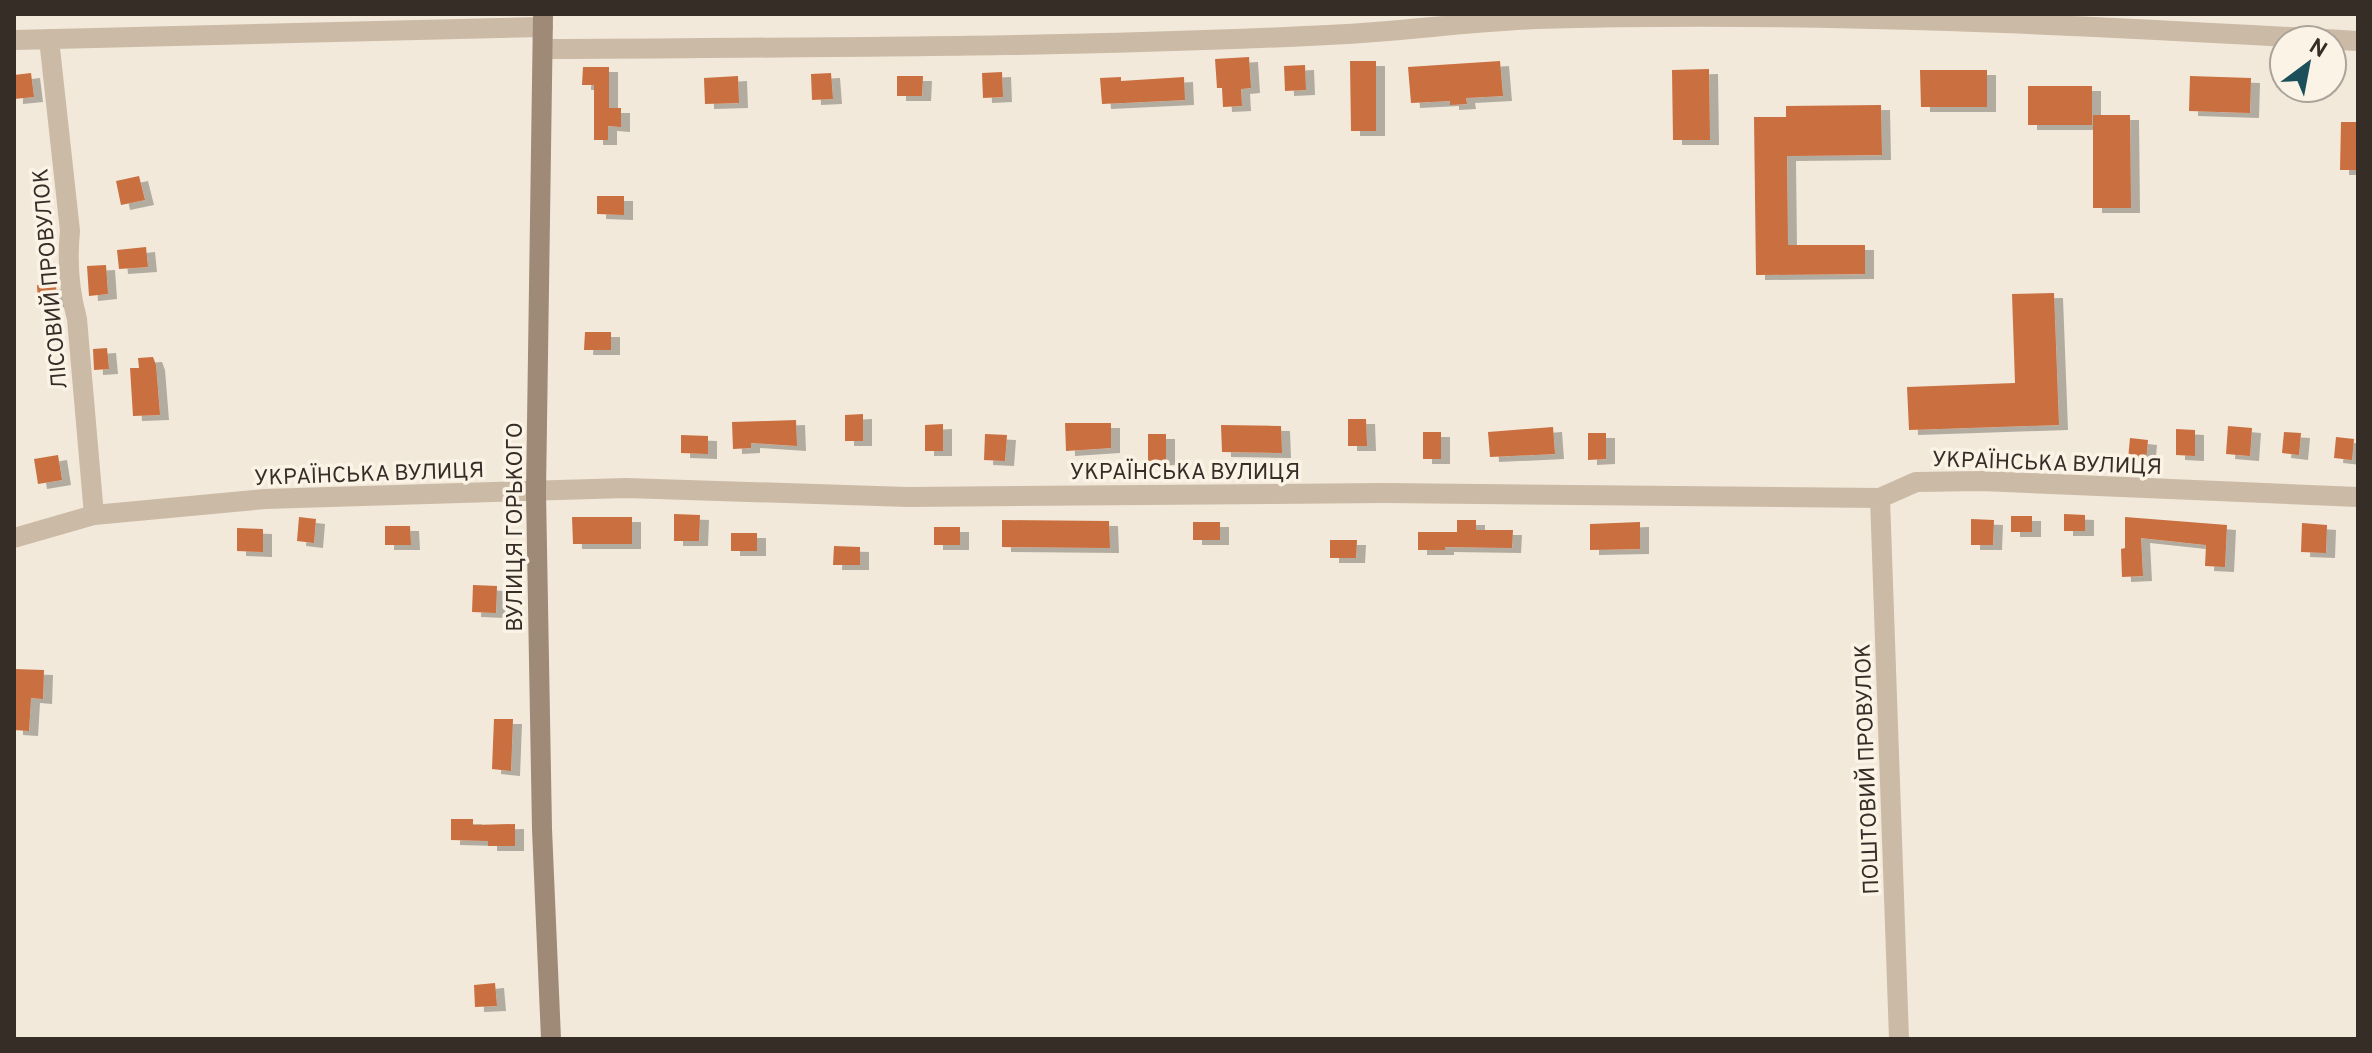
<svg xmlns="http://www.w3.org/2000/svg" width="2372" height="1053" font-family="Overpass,sans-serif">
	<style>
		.building { fill: #ca6f40; filter: url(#shadow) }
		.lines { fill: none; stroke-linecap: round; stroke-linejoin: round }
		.street { stroke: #cbbaa5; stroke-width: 20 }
		.secondary { stroke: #9f8977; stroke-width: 20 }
		.labels { text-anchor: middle; stroke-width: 7; stroke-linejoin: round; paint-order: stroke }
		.street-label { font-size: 22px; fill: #362d27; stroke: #faf3e6 }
	</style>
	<defs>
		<filter id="shadow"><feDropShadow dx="9" dy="5" stdDeviation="0" flood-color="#0004"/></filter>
	</defs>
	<rect width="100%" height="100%" fill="#f2e9da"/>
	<path class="building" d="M 1249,57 L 1251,88 L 1241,89 L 1242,106 L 1223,107 L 1222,88 L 1217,88 L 1215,59 Z
		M 1350,61 L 1376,61 L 1376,131 L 1351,131 Z
		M 1500,61 L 1503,96 L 1466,98 L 1467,104 L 1450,105 L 1450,101 L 1411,103 L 1408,67 Z
		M 1305,65 L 1306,90 L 1285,91 L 1284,66 Z
		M 583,67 L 609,67 L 609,108 L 621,108 L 621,127 L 608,126 L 608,140 L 594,140 L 594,85 L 582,85 Z
		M 1709,69 L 1710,140 L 1673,140 L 1672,70 Z
		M 1920,70 L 1987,70 L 1987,107 L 1921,107 Z
		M 1002,72 L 1003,97 L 983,98 L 982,73 Z
		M 31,73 L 34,97 L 14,99 L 14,75 Z
		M 831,73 L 833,99 L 812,100 L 811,74 Z
		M 738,76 L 739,103 L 705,104 L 704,78 Z
		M 897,76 L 923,76 L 922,96 L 897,96 Z
		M 2190,76 L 2251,78 L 2250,113 L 2189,111 Z
		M 1121,77 L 1121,81 L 1184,77 L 1185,100 L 1102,104 L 1100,78 Z
		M 2028,86 L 2092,86 L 2092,125 L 2028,125 Z
		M 1881,105 L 1882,155 L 1787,156 L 1788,245 L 1865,245 L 1865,274 L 1756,275 L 1754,117 L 1786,117 L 1786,106 Z
		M 2093,115 L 2130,115 L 2131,208 L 2093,208 Z
		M 2341,122 L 2358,122 L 2358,170 L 2340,170 Z
		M 139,176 L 145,200 L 121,205 L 116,181 Z
		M 597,196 L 624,196 L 624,215 L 597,214 Z
		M 146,247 L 148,267 L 119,269 L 117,250 Z
		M 106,265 L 108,294 L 89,296 L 87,266 Z
		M 56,284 L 57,302 L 38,303 L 37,285 Z
		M 2054,293 L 2059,425 L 1909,430 L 1907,387 L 2015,383 L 2012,294 Z
		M 585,332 L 611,332 L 611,350 L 584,350 Z
		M 107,348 L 109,369 L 94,370 L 93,349 Z
		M 153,357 L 156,365 L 160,415 L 133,416 L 130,368 L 139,368 L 138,358 Z
		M 863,414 L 863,441 L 845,441 L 845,415 Z
		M 1348,419 L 1366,419 L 1367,446 L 1348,446 Z
		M 796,420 L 797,446 L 751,443 L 751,448 L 733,449 L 732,422 Z
		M 1065,423 L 1111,423 L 1111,448 L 1066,451 Z
		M 943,424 L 943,451 L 925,451 L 925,425 Z
		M 1221,425 L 1281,426 L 1282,453 L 1222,452 Z
		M 2228,426 L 2252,428 L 2250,456 L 2226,454 Z
		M 1553,427 L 1555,454 L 1490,457 L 1488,432 Z
		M 2176,429 L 2195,430 L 2195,456 L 2176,455 Z
		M 1423,432 L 1441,432 L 1441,459 L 1423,459 Z
		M 2284,432 L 2301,433 L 2299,455 L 2282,453 Z
		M 1588,433 L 1606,433 L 1606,459 L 1588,460 Z
		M 985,434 L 1007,435 L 1005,461 L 984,460 Z
		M 1148,434 L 1166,434 L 1166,460 L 1148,461 Z
		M 681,435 L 708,436 L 708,454 L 681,453 Z
		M 2336,437 L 2354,439 L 2352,460 L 2334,458 Z
		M 2130,438 L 2148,440 L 2146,461 L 2128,459 Z
		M 58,455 L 62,480 L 38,484 L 34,459 Z
		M 674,514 L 700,515 L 699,541 L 674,541 Z
		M 2064,514 L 2085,515 L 2085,531 L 2064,531 Z
		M 2011,516 L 2032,516 L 2032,532 L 2011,532 Z
		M 299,517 L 316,519 L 314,543 L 297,541 Z
		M 572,517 L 632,517 L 632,544 L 573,544 Z
		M 2125,517 L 2227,525 L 2225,567 L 2205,566 L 2206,545 L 2141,538 L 2143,576 L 2122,577 L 2121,549 L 2125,548 Z
		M 1971,519 L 1994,520 L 1993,545 L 1971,545 Z
		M 1002,520 L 1109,521 L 1110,548 L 1002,547 Z
		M 1457,520 L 1476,520 L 1476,530 L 1513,530 L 1512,548 L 1445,547 L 1445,550 L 1418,550 L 1418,532 L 1457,532 Z
		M 1193,522 L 1220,522 L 1220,540 L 1193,540 Z
		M 1640,522 L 1640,549 L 1590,550 L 1590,524 Z
		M 2302,523 L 2327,525 L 2326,553 L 2301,552 Z
		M 385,526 L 410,526 L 411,545 L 385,545 Z
		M 934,527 L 960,527 L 960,545 L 934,545 Z
		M 237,528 L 263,529 L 263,552 L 237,551 Z
		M 731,533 L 757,533 L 757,551 L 731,551 Z
		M 1330,540 L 1357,540 L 1356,558 L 1330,558 Z
		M 834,546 L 860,547 L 860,565 L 833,565 Z
		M 473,585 L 497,586 L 496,613 L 472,612 Z
		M 14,669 L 44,670 L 43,699 L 31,698 L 29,731 L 14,730 Z
		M 494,719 L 513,719 L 511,771 L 492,769 Z
		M 451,819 L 473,819 L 473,825 L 515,824 L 515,846 L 488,846 L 488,841 L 451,840 Z
		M 495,983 L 497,1006 L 475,1007 L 474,985 Z"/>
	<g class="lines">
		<path class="street" d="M 49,39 L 70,231 C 67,261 69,290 77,319 L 94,515
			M 14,40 L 543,27
			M 543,49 C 805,47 1067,48 1328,35 C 1398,32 1467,22 1537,19 C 1811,11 2085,25 2358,41
			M 1880,498 L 1899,1039
			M 14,538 L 94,515 L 265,499 L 626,488 L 908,497 L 1384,493 L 1880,498 L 1916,482 L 1982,481 L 2358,497"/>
		<path class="secondary" d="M 543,14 L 536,492 L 542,829 L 551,1039"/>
	</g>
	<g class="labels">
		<g class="street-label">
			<text transform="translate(49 279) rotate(-95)" y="8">ЛІСОВИЙ ПРОВУЛОК</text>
			<text transform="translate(2047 462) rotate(2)" y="8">УКРАЇНСЬКА ВУЛИЦЯ</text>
			<text x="1185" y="479">УКРАЇНСЬКА ВУЛИЦЯ</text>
			<text transform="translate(369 473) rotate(-2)" y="8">УКРАЇНСЬКА ВУЛИЦЯ</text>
			<text transform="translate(514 527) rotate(-90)" y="8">ВУЛИЦЯ ГОРЬКОГО</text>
			<text transform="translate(1866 769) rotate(-92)" y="8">ПОШТОВИЙ ПРОВУЛОК</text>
		</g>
	</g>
	<rect width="2372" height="1053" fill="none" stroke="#362d27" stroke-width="32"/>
	<g transform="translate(2308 64) rotate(32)"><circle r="38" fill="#faf3e6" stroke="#aca49a" stroke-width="2"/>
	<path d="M0-6L14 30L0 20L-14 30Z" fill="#1b4f59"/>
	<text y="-12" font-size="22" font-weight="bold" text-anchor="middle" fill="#362d27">N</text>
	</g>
</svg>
